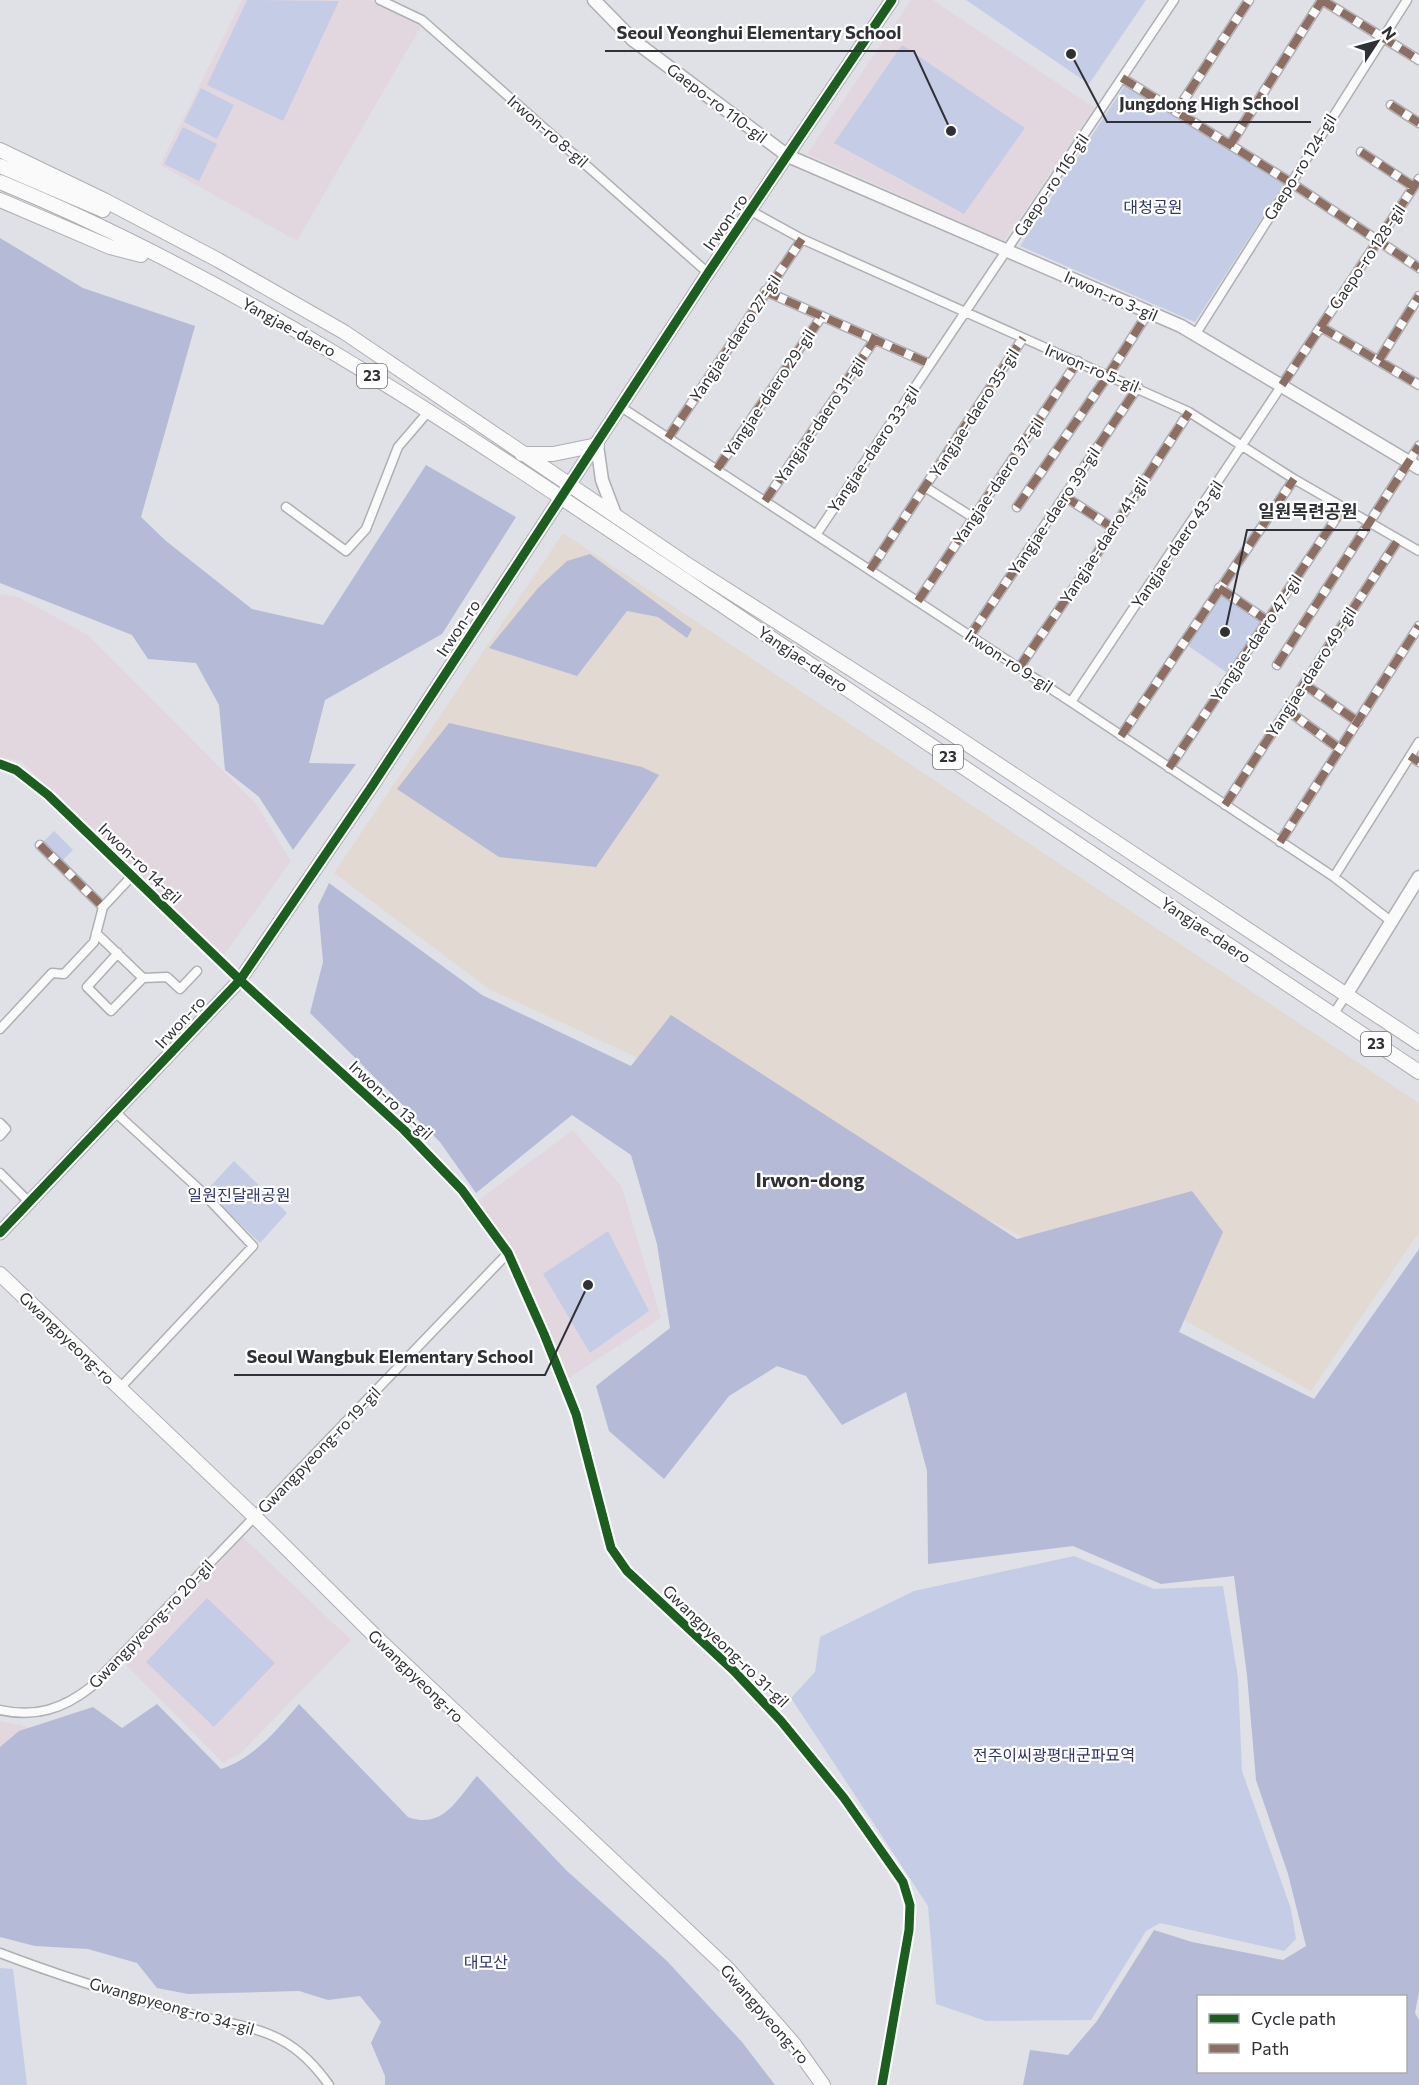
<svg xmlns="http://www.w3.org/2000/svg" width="1419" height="2085" font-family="Commissioner,'Noto Sans KR',sans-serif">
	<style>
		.education { fill: #e3d7df }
		.medical { fill: #e2d9d2 }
		.green { fill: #c5cce6 }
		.forest { fill: #b5bad6; fill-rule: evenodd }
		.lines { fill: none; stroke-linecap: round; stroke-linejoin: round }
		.street-casing { stroke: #aeafb3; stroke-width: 11 }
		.secondary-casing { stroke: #aeafb3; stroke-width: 15 }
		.primary-casing { stroke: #aeafb3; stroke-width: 16 }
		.street { stroke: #fafafb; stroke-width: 8 }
		.secondary { stroke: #fafafb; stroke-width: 12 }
		.primary { stroke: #fafafb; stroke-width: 14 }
		.quiet { stroke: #8d6e63; stroke-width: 8; stroke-dasharray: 15 8; stroke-linecap: butt }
		.cycleway-casing { stroke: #fff; stroke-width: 13 }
		.cycleway { stroke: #1b5e20; stroke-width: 9 }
		.labels { text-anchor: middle; stroke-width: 4.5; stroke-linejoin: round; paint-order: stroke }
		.shield { fill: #fff; stroke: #6e6f72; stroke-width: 1.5 }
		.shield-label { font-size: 15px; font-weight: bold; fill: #303136 }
		.street-label { font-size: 16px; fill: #303136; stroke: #fff }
		.park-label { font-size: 16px; fill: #2d346e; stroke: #fff }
		.quarter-label { font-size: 20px; font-weight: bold; fill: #303136; stroke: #fff }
		.leader { fill: none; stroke: #303136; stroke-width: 2 }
		.callout-dot { fill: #303136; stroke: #fff; stroke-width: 2 }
		.callout-label { font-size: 18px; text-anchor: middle; font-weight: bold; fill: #303136; stroke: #fff; stroke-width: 4.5; stroke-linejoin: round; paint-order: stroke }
	</style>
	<rect width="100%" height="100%" fill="#e0e1e6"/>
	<path class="education" d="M 242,0 L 370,0 L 423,23 L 297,241 L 160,165 Z
		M 911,0 L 933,0 L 1095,108 L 1004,241 L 807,154 Z
		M 0,594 L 19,597 L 88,635 L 256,804 L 291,861 L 222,958 L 21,761 L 0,758 Z
		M 573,1130 L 622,1187 L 661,1318 L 566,1380 L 511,1252 L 476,1202 Z
		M 243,1537 L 351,1640 L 240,1754 L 223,1763 L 126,1665 Z
		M 0,1721 L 29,1727 L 0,1751 Z"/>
	<path class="medical" d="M 563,533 L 1419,1103 L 1419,1232 L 1311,1391 L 1173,1314 L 999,1225 L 489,989 L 334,873 Z"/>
	<path class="green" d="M 247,0 L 339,1 L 283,121 L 207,85 Z
		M 966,0 L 1146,0 L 1089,84 Z
		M 902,45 L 1025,128 L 964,214 L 834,143 Z
		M 1125,85 L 1284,184 L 1195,322 L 1020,246 Z
		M 201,88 L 234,105 L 217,139 L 184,122 Z
		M 183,127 L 217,144 L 199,181 L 164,164 Z
		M 1220,591 L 1265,621 L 1229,674 L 1184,643 Z
		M 54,831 L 73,850 L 63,860 L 43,842 Z
		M 234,1161 L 287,1213 L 260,1243 L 206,1191 Z
		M 608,1231 L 649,1311 L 590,1353 L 543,1274 Z
		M 1074,1556 L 1154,1589 L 1223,1586 L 1238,1678 L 1242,1771 L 1291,1909 L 1296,1939 L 1284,1951 L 1160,1923 L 1146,1931 L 1091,2020 L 986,2021 L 936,2004 L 928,1906 L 791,1698 L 815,1672 L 820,1637 L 914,1591 Z
		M 207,1598 L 275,1663 L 214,1727 L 146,1662 Z
		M 0,1968 L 13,1969 L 27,2085 L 0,2085 Z"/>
	<path class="forest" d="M 0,238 L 83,288 L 195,326 L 141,517 L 166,541 L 252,609 L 323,625 L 426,465 L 516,517 L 442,634 L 325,700 L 309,763 L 356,764 L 293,850 L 259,797 L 225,770 L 219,705 L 196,663 L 148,659 L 132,635 L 0,583 Z
		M 590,554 L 692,629 L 687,638 L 658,617 L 627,611 L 577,676 L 489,648 L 538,588 L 567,561 Z
		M 449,723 L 642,767 L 659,775 L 596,867 L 499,857 L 397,789 Z
		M 329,883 L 482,995 L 631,1066 L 671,1015 L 1017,1239 L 1192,1191 L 1223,1232 L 1179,1332 L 1314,1399 L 1419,1249 L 1419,1992 L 1415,2013 L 1419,2020 L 1419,2085 L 1023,2085 L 1030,2050 L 1068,2055 L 1097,2021 L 1154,1930 L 1192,1942 L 1283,1960 L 1306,1946 L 1288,1874 L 1256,1780 L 1247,1675 L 1234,1576 L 1161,1584 L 1073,1546 L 928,1564 L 927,1471 L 906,1392 L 842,1425 L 806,1376 L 777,1366 L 729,1396 L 664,1479 L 609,1431 L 596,1386 L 670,1328 L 657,1244 L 631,1155 L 572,1115 L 476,1193 L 440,1142 L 310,1013 L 323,962 L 318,906 ZM 1198,1996 L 1406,1996 L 1406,2072 L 1198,2072 Z
		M 157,1704 L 221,1769 C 254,1758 277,1730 299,1704 L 408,1817 C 443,1830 457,1799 477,1776 L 566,1870 L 667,1961 L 742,2042 L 775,2085 L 385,2085 L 385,2076 L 371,2043 L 381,2022 L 360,1996 L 328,2000 L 299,1991 L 188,1994 L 157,1988 L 137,1963 L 88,1949 L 35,1946 L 0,1937 L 0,1747 L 19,1731 L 93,1707 L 122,1728 Z"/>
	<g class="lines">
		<g class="street-casing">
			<path id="street" d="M 380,0 L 422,20 L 708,273
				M 1322,0 L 1419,60
				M 1122,78 L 1290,182 L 1419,268
				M 1391,105 L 1419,123
				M 1176,112 L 1249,0
				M 1230,145 L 1322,0
				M 1361,152 L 1414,187
				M 751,211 L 802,239 L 1189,412 L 1294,479 L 1419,551
				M 765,291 L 930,364
				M 1321,327 L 1419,385
				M 1195,335 L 1407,0
				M 1379,360 L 1419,296
				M 621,407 L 1071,702 L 1334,877 L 1392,922
				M 668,438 L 802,239
				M 717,469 L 822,316
				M 925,487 L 974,518
				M 1064,496 L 1113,528
				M 765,501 L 875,339
				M 286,507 L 346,551 L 366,529 L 398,447 L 428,412
				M 1017,507 L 1109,374 L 1148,313
				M 816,535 L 1174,0
				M 870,570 L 1023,338
				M 1219,588 L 1268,621
				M 918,601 L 1078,361
				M 970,636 L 1138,387
				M 1277,665 L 1419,446
				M 1019,668 L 1096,555 L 1189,412
				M 1304,684 L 1358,722
				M 1071,702 L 1419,179
				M 1287,710 L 1340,749
				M 1121,736 L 1294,479
				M 1410,756 L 1419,762
				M 0,764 L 16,770 L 48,795 L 240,980 L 404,1130 L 462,1190 L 508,1253 L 544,1334 L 576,1414 L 611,1548 L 627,1571 L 734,1671 L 781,1721 L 844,1798 L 903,1882 L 910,1905 L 909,1930 L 882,2085
				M 1169,768 L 1343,508
				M 1225,805 L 1398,540
				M 1280,842 L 1419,626
				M 40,845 L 103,907
				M 1334,877 L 1419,742
				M 96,933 L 143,978 L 111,1011 L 87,987 L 118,953
				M 143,978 L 167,977 L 180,989 L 197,971
				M 1333,1015 L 1346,995
				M 0,1029 L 52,973 L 64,974 L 94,942 L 103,907 L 132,876
				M 115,1112 L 200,1190 L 253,1246 L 120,1388
				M 0,1123 L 6,1129 L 0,1136
				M 0,1173 L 29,1202
				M 0,1710 C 35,1718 63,1709 91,1687 L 508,1253
				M 0,1953 C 60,1976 121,1995 183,2012 C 214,2021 256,2025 283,2041 C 301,2051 317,2068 329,2085"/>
		</g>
		<g class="secondary-casing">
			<path id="secondary" d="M 594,0 L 633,40 L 788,156 L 1181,326 L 1419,468
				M 597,445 L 602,480 L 616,517
				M 1346,995 L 1419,877
				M 0,1233 L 240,980 L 372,786 L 708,273 L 892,0"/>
		</g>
		<g class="primary-casing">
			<path id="primary" d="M 0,150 L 104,200 L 218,260 L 344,332 L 691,567 L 928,718 L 1419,1043
				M 0,166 L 103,210
				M 0,182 C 249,284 475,440 698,589 C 938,750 1178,912 1419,1072
				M 0,200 L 110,247 L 141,255
				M 522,454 L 553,454 L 597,445
				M 0,1274 L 255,1517 L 377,1638 L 728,1969 L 793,2043 L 823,2085"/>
		</g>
		<use href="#street" class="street"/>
		<use href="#secondary" class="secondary"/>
		<use href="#primary" class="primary"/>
		<path class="quiet" d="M 1322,0 L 1419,60
			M 1122,78 L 1290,182 L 1419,268
			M 1391,105 L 1419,123
			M 1176,112 L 1249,0
			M 1230,145 L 1322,0
			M 1361,152 L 1414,187
			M 765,291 L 930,364
			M 1321,327 L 1419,385
			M 1379,360 L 1419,296
			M 1282,385 L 1419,179
			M 668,438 L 802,239
			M 717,469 L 822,316
			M 1064,496 L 1113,528
			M 765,501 L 875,339
			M 1017,507 L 1109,374 L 1148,313
			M 870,570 L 1023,338
			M 1219,588 L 1268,621
			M 918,601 L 1078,361
			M 970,636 L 1138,387
			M 1277,665 L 1419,446
			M 1019,668 L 1096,555 L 1189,412
			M 1304,684 L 1358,722
			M 1287,710 L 1340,749
			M 1121,736 L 1294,479
			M 1410,756 L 1419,762
			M 1169,768 L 1343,508
			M 1225,805 L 1398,540
			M 1280,842 L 1419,626
			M 40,845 L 103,907"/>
		<g class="cycleway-casing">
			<path id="cycleway" d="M 0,764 L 16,770 L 48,795 L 240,980 L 404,1130 L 462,1190 L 508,1253 L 544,1334 L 576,1414 L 611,1548 L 627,1571 L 734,1671 L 781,1721 L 844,1798 L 903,1882 L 910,1905 L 909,1930 L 882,2085
				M 0,1233 L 240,980 L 372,786 L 708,273 L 892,0"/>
		</g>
		<use href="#cycleway" class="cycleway"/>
	</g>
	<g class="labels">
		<g class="shield">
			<rect x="357" y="364" width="30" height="24" rx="4.5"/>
			<rect x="933" y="745" width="30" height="24" rx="4.5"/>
			<rect x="1361" y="1032" width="30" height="24" rx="4.5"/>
		</g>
		<g class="shield-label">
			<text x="372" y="381">23</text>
			<text x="948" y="762">23</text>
			<text x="1376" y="1049">23</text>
		</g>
		<g class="street-label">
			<text transform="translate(717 103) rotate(37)" y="6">Gaepo-ro 110-gil</text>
			<text transform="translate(548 131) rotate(41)" y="6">Irwon-ro 8-gil</text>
			<text transform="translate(1300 167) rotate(-58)" y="6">Gaepo-ro 124-gil</text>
			<text transform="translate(1051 185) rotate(-56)" y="6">Gaepo-ro 116-gil</text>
			<text transform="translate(725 222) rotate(-55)" y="6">Irwon-ro</text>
			<text transform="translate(1367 257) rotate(-56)" y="6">Gaepo-ro 128-gil</text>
			<text transform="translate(1111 296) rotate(24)" y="6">Irwon-ro 3-gil</text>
			<text transform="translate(289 327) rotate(29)" y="6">Yangjae-daero</text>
			<text transform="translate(735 338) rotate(-56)" y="6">Yangjae-daero 27-gil</text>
			<text transform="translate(1092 368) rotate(23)" y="6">Irwon-ro 5-gil</text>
			<text transform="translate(769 393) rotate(-56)" y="6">Yangjae-daero 29-gil</text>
			<text transform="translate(974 413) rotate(-57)" y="6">Yangjae-daero 35-gil</text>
			<text transform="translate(820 420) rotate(-56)" y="6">Yangjae-daero 31-gil</text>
			<text transform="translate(873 449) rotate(-56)" y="6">Yangjae-daero 33-gil</text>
			<text transform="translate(998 481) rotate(-56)" y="6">Yangjae-daero 37-gil</text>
			<text transform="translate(1054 511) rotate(-56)" y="6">Yangjae-daero 39-gil</text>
			<text transform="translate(1104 540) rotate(-57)" y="6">Yangjae-daero 41-gil</text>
			<text transform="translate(1177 544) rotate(-56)" y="6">Yangjae-daero 43-gil</text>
			<text transform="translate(458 628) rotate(-56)" y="6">Irwon-ro</text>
			<text transform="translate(1256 638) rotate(-56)" y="6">Yangjae-daero 47-gil</text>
			<text transform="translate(803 659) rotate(34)" y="6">Yangjae-daero</text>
			<text transform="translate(1009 661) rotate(33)" y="6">Irwon-ro 9-gil</text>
			<text transform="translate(1311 672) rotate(-57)" y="6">Yangjae-daero 49-gil</text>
			<text transform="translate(140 863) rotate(44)" y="6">Irwon-ro 14-gil</text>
			<text transform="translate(1206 930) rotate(34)" y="6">Yangjae-daero</text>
			<text transform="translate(180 1022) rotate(-47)" y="6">Irwon-ro</text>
			<text transform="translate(391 1100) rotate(43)" y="6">Irwon-ro 13-gil</text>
			<text transform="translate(67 1338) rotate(44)" y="6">Gwangpyeong-ro</text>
			<text transform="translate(319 1450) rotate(-46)" y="6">Gwangpyeong-ro 19-gil</text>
			<text transform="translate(151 1624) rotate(-46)" y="6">Gwangpyeong-ro 20-gil</text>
			<text transform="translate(726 1646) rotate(44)" y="6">Gwangpyeong-ro 31-gil</text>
			<text transform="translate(416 1676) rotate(44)" y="6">Gwangpyeong-ro</text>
			<text transform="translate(172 2006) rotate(16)" y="6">Gwangpyeong-ro 34-gil</text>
			<text transform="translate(765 2014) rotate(49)" y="6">Gwangpyeong-ro</text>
		</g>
		<g class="park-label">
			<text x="1153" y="213">대청공원</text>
			<text x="239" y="1201">일원진달래공원</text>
			<text x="1054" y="1761">전주이씨광평대군파묘역</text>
			<text x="486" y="1968">대모산</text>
		</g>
		<g class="quarter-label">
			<text x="810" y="1187">Irwon-dong</text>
		</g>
	</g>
	<path class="leader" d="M951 131L914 51H605M1071 54L1107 122H1311M1225 632L1247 530H1370M588 1285L545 1375H234"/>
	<g class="callout-dot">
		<circle cx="951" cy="131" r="6"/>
		<circle cx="1071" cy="54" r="6"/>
		<circle cx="1225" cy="632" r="6"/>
		<circle cx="588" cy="1285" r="6"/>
	</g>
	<g class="callout-label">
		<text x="759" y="39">Seoul Yeonghui Elementary School</text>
		<text x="1209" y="110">Jungdong High School</text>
		<text x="1308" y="518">일원목련공원</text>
		<text x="390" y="1363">Seoul Wangbuk Elementary School</text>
	</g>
	<rect x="1197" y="1995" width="210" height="78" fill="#ffffff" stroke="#acadaf" stroke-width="1.5"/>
	<rect x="1209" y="2014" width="30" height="9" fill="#1b5e20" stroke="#acadaf" stroke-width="1.5"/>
	<text x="1251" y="2025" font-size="18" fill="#303136">Cycle path</text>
	<rect x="1209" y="2044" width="30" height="9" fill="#8d6e63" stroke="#acadaf" stroke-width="1.5"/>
	<text x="1251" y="2055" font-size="18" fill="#303136">Path</text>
	<g transform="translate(1377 42) rotate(54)" stroke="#ffffff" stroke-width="4.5" paint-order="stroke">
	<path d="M0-4.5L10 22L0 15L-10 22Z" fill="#303136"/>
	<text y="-9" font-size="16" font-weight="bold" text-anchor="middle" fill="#303136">N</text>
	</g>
</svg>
